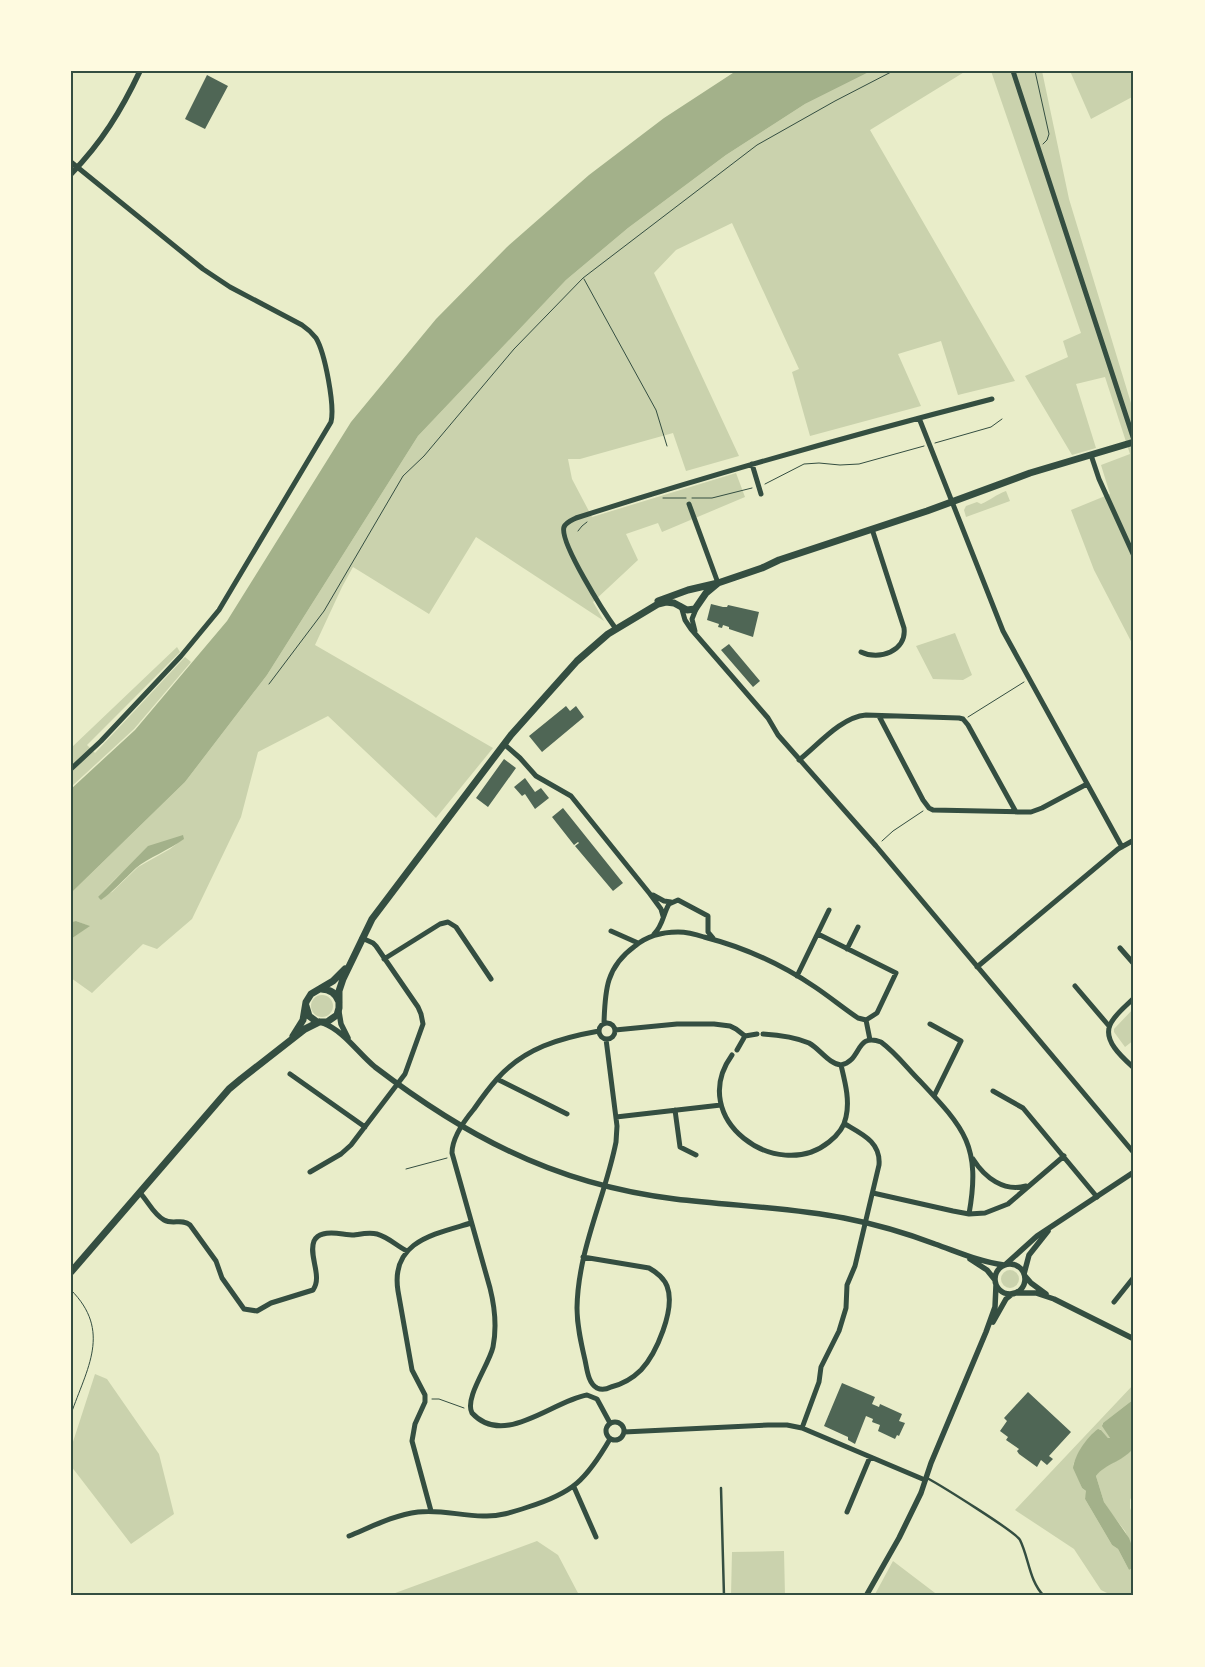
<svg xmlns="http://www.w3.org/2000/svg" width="1205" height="1667" font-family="Arial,sans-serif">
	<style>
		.green { fill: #cad2ad; fill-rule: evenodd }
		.water { fill: #a3b18a }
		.building { fill: #4f6655 }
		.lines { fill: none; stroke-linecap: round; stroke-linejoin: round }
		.path { stroke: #344e41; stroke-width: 1 }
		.service { stroke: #344e41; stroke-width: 2.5 }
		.minor { stroke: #344e41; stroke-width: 5 }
		.tertiary { stroke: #344e41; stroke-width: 5.5 }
		.secondary { stroke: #344e41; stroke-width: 7 }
		.neatline { fill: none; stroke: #344e41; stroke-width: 2 }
	</style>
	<rect width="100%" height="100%" fill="#e9edc9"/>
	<path class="green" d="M 871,71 L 966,71 L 870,130 L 1015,381 L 958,395 L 941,341 L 898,354 L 921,406 L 810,436 L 792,372 L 799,369 L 732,223 L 676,250 L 654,273 L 739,456 L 686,471 L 673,433 L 580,459 L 568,459 L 572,479 L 592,517 L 736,473 L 745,497 L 662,532 L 658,523 L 626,534 L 638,560 L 593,602 L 604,621 L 476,537 L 429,614 L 353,567 L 342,587 L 315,645 L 493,748 L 436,818 L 328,716 L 258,752 L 241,817 L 192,919 L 157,949 L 143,944 L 92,993 L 71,978 L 71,939 L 89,926 L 76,921 L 71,922 L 71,893 L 185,782 L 267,675 L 418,436 L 566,280 L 628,228 L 726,155 L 805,104 ZM 183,836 L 183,839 L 170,849 L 138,867 L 112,892 L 98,898 C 118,873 152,845 183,836 Z
		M 991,71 L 1042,71 L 1069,199 L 1134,413 L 1134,647 L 1094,570 L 1071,510 L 1110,494 L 1101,465 L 1130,454 L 1105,377 L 1076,384 L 1096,448 L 1072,455 L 1025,376 L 1068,357 L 1063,341 L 1081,333 Z
		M 1070,71 L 1134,71 L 1134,96 L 1091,119 Z
		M 1006,491 L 1010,501 L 966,517 L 964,510 L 966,506 L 977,502 L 981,504 C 991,500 995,495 1006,491 Z
		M 955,633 L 972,675 L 963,680 L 933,679 L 916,646 Z
		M 177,647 L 180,652 L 87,745 L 95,753 L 185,657 L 191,662 L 134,729 L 71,787 L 71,748 Z
		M311 1006a11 11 0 1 1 22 0a11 11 0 1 1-22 0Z
		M 1134,1008 L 1134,1040 L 1125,1047 L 1114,1032 L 1114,1029 Z
		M1001 1279a9 9 0 1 1 18 0a9 9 0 1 1-18 0Z
		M 95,1374 L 107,1379 L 159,1454 L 174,1514 L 131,1544 L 71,1466 L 71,1448 Z
		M 1134,1384 L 1134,1399 L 1102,1424 L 1110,1438 L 1108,1438 L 1100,1429 C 1087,1437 1079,1451 1073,1465 L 1082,1488 L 1087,1492 L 1085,1499 L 1112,1545 L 1118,1549 L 1129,1570 L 1134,1567 L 1134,1596 L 1113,1596 L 1101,1590 L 1074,1549 L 1015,1510 Z
		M 1134,1446 L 1134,1492 L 1130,1500 L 1130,1508 L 1134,1517 L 1134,1551 L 1125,1531 L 1111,1513 L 1104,1502 L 1096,1476 C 1106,1462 1125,1461 1134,1446 Z
		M 537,1541 L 558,1555 L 579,1595 L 581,1596 L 387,1596 Z
		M 784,1551 L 785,1596 L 731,1596 L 732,1552 Z
		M 893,1561 L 939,1596 L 874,1596 Z"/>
	<path class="water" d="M 736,71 L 871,71 L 805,104 L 726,155 L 628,228 L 566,280 L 418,436 L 267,675 L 185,782 L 71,893 L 71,789 L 135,730 L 227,621 L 351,422 L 436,319 L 507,247 L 589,175 L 664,118 Z
		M 183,835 L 184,839 C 169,850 148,858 136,868 C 124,879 114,891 101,900 L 98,897 L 148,846 Z
		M 76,921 L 90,926 L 71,939 L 71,922 Z
		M 1134,1399 L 1134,1447 C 1125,1461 1106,1463 1096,1476 L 1104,1502 L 1129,1538 L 1134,1551 L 1134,1567 L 1129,1570 L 1118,1549 L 1112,1545 L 1085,1499 L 1086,1491 L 1082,1488 L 1073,1468 C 1075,1454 1087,1437 1098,1429 L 1101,1430 L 1108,1438 L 1110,1438 L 1102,1426 L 1103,1423 Z"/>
	<path class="building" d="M 207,75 L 228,86 L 205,129 L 185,119 Z
		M 711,604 L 723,607 L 727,607 L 728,605 L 759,612 L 753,637 L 729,629 L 729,627 L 723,625 L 722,628 L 718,627 L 719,624 L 707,620 Z
		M 729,644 L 760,681 L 753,687 L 721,650 Z
		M 566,706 L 570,711 L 576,706 L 584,717 L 542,752 L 529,736 Z
		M 504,759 L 516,768 L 488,807 L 476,798 Z
		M 525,778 L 535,792 L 541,788 L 549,798 L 535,809 L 525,794 L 522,796 L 514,787 Z
		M 563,808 L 623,883 L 613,891 L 575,846 L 579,843 L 578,842 L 574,845 L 552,817 Z
		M 842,1383 L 875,1397 L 872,1404 L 879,1407 L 880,1404 L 902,1414 L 899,1421 L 905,1423 L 899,1436 L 897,1435 L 895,1439 L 878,1431 L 880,1425 L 872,1422 L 873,1419 L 866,1416 L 855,1444 L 848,1440 L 848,1437 L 824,1426 Z
		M 1028,1392 L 1071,1432 L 1049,1456 L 1053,1459 L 1047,1465 L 1041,1460 L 1037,1467 L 1019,1454 L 1017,1451 L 1019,1449 L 1006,1440 L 1008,1437 L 1000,1431 L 1007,1421 L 1004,1418 Z"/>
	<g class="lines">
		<path class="path" d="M 1035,71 L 1049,134 L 1047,140 L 1043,144
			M 584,279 L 656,410 L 667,446
			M 935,443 L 991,427 L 1002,419
			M 765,484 L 804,464 L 819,463 L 840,465 L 859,464 L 924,446
			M 663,498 L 686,498
			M 692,498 L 712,498 L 752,488
			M 578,531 L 582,526 L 587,522
			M 269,684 L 324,611 L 403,476 L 424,456 L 514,349 L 583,278 L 757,145 L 835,101 L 893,71
			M 968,717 L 1024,682
			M 882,841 L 893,831 L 923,811
			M 406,1169 L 447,1158
			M 71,1290 C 112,1331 87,1368 71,1414
			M 432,1399 L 439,1399 L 464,1408"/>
		<path class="service" d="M 927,1478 C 940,1485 1016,1532 1020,1540 C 1029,1558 1029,1581 1044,1596
			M 721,1488 L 724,1596"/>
		<path class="minor" d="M 1013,71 L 1134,440
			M 71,162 L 203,269 L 230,287 L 302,325 C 308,329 312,333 316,338 C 325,353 335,406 331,422 L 219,610 L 181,656 L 101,741 L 71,769
			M 919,418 L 1003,631 L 1122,847
			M 1091,455 L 1099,479 L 1134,556
			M 752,464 L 761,494
			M 689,504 L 718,583
			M 681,606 L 685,620 L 691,629 L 768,718 L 778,735 L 876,846 L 1134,1153
			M 616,629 C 605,614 559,542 564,527 C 566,522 572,520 576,518 C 713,474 852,435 992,399
			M 695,631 L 692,619 L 696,609
			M 861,652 C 879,661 907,651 904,628 L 872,529
			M 879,716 L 923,800 L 929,808 L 933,810 L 1031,812 L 1042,808 L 1087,784
			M 504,744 L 520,758 L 536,776 L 571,796 L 650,894 L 661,909 L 663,916
			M 799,760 C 818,745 841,717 866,715 L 959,718 L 963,719 L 968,725 L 1016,812
			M 653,895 L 664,901 L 671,902
			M 611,931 L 638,943
			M 654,934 C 663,926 663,914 669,904 L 678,900 L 708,916 L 708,932 L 713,938
			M 818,934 L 896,973 L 877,1013 L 866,1020
			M 1120,948 L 1134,964
			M 847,949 L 858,927
			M 384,959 L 440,924 L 448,922 L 456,927 L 491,979
			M 977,967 L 1118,849 L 1134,840
			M 797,976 L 829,910
			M 1075,986 L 1109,1026
			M 1134,998 C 1126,1006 1114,1015 1110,1025 C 1103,1041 1123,1058 1134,1068
			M599 1031a8 8 0 1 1 16 0a8 8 0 1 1-16 0Z
			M 604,1023 C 605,990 606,967 635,946 C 647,936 662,932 678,932 C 687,932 695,934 704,937 C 743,947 781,964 815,987 C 830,997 843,1008 858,1018 L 866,1020 L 870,1040
			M 930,1024 L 961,1041 L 934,1096
			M 615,1030 L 677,1024 L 714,1024 L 730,1026 L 736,1029 L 745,1036
			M 599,1031 C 560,1038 524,1048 497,1079 C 489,1088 481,1099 474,1109 C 464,1121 452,1137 452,1153 L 490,1288 C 495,1308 497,1327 493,1347 C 489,1365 464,1398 472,1413 C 504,1448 552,1401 587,1395 L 597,1399 L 610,1423
			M 737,1050 L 745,1036 L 757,1034
			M 732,1055 C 686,1119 777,1184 829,1142 C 838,1135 844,1128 846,1117 C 850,1100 845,1082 841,1065 C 829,1064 820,1049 809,1043 C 795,1037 779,1035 763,1034
			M 841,1065 C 862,1061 855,1032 881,1042 C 896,1053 907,1068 920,1081 C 965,1129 981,1146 969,1214
			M 290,1074 L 365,1127
			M 497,1079 L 567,1114
			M 993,1091 L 1023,1108 L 1097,1197
			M 675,1110 L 680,1147 L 696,1155
			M 616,1117 L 721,1105
			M 973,1159 C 985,1178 1004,1192 1026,1186
			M 310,1172 L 341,1154 L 351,1145 L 405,1074 L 423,1024 L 421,1014 L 418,1007 L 376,946 L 373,943 L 362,938
			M 140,1193 C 148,1201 153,1214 164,1220 C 173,1225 182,1218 190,1225 L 216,1261 L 222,1278 L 244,1309 L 257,1311 L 271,1303 L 313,1290 C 323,1276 308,1256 314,1241 C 316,1237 319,1235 323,1234 C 333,1231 344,1235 354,1235 C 361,1234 369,1232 377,1234 C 388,1237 397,1246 407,1251
			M 873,1193 L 953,1211 L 969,1214 L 985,1213 L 1008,1204 L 1064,1156
			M 583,1257 L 649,1268 C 656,1272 664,1278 667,1286 C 676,1309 656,1354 641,1370 C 632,1379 623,1384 611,1387 C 607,1389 601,1390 597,1388 C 588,1383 587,1369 585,1360 C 581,1343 577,1326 577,1308 C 578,1249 605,1198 616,1142 L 617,1126 L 606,1039
			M 1114,1302 L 1134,1277
			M606 1431a9 9 0 1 1 18 0a9 9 0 1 1-18 0Z
			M 802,1428 L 819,1382 L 821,1367 L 839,1331 L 846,1308 L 847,1285 L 855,1266 L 879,1165 C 881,1142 862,1134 845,1124
			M 624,1432 L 768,1425 L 787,1425 L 802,1428 L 925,1480
			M 574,1487 L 596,1537
			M 431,1511 L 412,1441 L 415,1424 L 425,1402 L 425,1395 L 412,1370 L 398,1291 C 390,1241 435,1234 471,1223
			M 847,1512 L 870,1457
			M 349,1536 C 371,1527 394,1515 418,1512 C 440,1509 461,1516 483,1516 C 498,1517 513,1512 528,1507 C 573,1493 586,1480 610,1439"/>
		<path class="tertiary" d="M 71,174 C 102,142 121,111 140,71
			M 339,1012 L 341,1024 L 348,1038
			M 323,1023 C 344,1031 358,1053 375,1067 C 417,1099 460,1128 509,1151 C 561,1176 618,1192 675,1199 C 732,1206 789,1207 844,1218 C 875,1224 906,1233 935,1244 C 958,1252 980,1262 1004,1265
			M 970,1259 L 987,1270 L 995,1280
			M 1006,1264 L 1037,1236 L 1134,1172
			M995 1279a15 15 0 1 1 30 0a15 15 0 1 1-30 0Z
			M 1024,1274 L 1029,1255 L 1048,1231
			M 1025,1276 L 1031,1283 L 1046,1294
			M 1016,1293 L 1036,1293 L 1054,1299 L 1134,1339
			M 993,1322 L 1006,1299 L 1012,1294
			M 866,1596 L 899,1538 L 921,1493 L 931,1463 L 986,1332 L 995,1307 L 996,1285"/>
		<path class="secondary" d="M 658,601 L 688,590 L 718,583 L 762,568 L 779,560 L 927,511 L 1030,473 L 1134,442
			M 321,989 C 330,989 336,993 339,1002
			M 306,1006 L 309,1016 L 317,1022 L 327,1022 L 337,1015 L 339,1008 L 339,991 L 343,979 L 372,919 L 511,735 L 577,661 L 608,634 L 658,604 L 666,602 L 674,603 L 687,610 L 695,609 L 706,593 L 718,583
			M 293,1036 L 303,1020 L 306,1002 L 311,994 L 333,981 L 345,969
			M 71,1272 L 229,1089 L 241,1079 L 305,1029 L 319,1022"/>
	</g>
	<rect width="1205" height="1667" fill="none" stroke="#fefae0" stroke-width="145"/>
	<rect x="72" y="72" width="1060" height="1522" class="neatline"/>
</svg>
